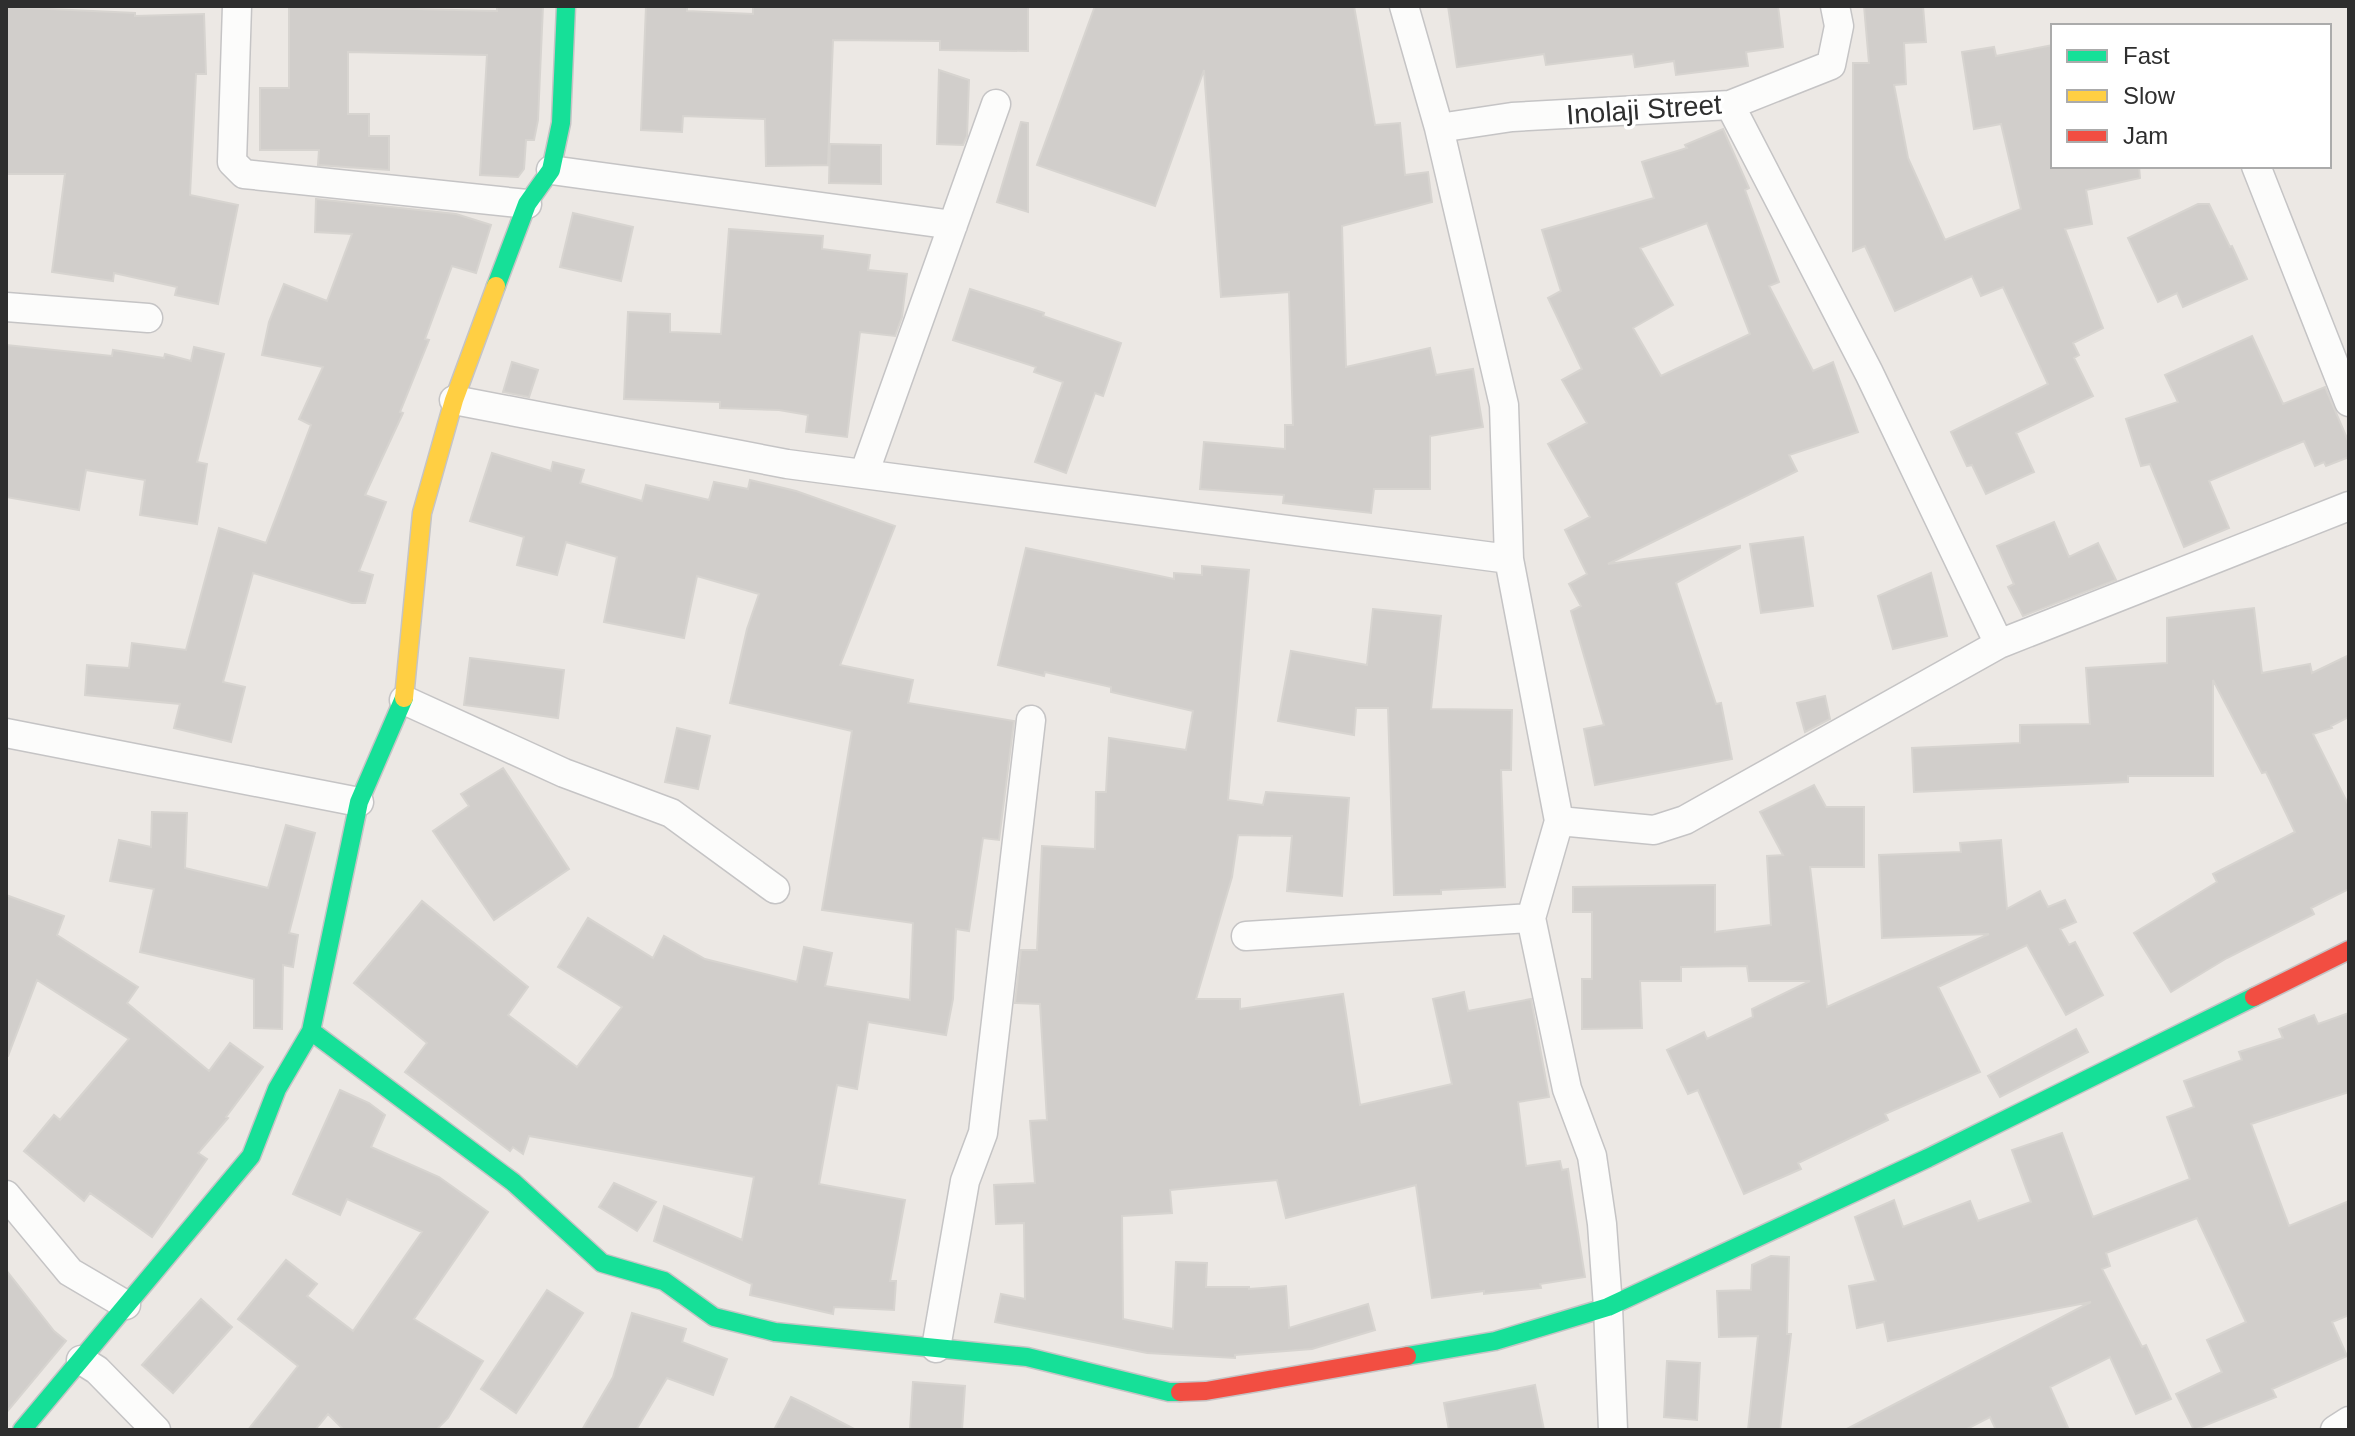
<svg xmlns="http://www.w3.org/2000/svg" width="2355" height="1436" font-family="Arial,sans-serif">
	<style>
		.building { fill: #d1cecb; stroke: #d7d4d0; stroke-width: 2; fill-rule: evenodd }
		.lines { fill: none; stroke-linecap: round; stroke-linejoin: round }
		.street-casing { stroke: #c5c4c5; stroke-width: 31 }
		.fast-casing { stroke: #c5c4c5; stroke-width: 21 }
		.slow-casing { stroke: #c5c4c5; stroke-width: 21 }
		.jam-casing { stroke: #c5c4c5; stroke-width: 21 }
		.street { stroke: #fcfcfb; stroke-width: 28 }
		.fast { stroke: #16e098; stroke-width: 18 }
		.slow { stroke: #ffcf43; stroke-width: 18 }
		.jam { stroke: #f24e42; stroke-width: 18 }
		.labels { text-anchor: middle; stroke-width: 7; stroke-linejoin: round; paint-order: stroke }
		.street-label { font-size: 28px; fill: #2e2e2e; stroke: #fff }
	</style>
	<rect width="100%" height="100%" fill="#ece8e4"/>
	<path class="building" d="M 289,6 L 497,11 L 497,6 L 543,6 L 538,120 L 534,140 L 526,140 L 524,169 L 518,177 L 480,175 L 487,55 L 348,52 L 348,114 L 369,114 L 369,136 L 389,136 L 389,170 L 318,165 L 319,150 L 260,150 L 260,88 L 289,88 Z
		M 646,6 L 687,6 L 687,11 L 753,14 L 753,6 L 1028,6 L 1028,51 L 940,50 L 940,41 L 833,40 L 828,165 L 766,166 L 765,119 L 683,116 L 682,132 L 641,130 Z
		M 1095,6 L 1354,6 L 1375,125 L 1400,123 L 1405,175 L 1428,172 L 1432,202 L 1342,226 L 1346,367 L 1430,348 L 1436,375 L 1473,369 L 1483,427 L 1430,436 L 1430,489 L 1374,489 L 1371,513 L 1283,503 L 1284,495 L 1200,489 L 1204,442 L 1285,449 L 1285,425 L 1293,425 L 1289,292 L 1221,297 L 1204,70 L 1155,206 L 1037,165 Z
		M 1448,6 L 1778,6 L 1783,47 L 1746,52 L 1748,66 L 1676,75 L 1674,61 L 1635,67 L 1633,54 L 1546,65 L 1544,54 L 1457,67 Z
		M 1864,6 L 1923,6 L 1926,42 L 1904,43 L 1906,84 L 1894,85 L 1908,158 L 1945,240 L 2021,209 L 2001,124 L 1974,129 L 1962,52 L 1994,47 L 1996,56 L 2053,45 L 2053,166 L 2139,166 L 2140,178 L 2086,190 L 2092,224 L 2065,229 L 2103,328 L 2073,343 L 2079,355 L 2074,358 L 2093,396 L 2016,433 L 2034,472 L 1986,494 L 1972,465 L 1967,466 L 1951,432 L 2048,384 L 2003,287 L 1981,296 L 1972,276 L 1895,311 L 1865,246 L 1853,251 L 1853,63 L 1869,63 Z
		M 7,7 L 135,13 L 135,16 L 204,14 L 206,74 L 196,74 L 190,195 L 238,205 L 218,304 L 175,295 L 177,287 L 114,273 L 113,281 L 52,272 L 65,174 L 6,174 Z
		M 939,70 L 969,80 L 967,136 L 963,145 L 937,144 Z
		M 1021,122 L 1028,123 L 1028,212 L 997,202 Z
		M 1723,129 L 1749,188 L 1745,190 L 1779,282 L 1769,286 L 1813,371 L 1833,362 L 1858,432 L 1789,455 L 1797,471 L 1608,564 L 1740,546 L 1740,548 L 1676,583 L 1716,704 L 1721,703 L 1732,759 L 1595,785 L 1584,729 L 1604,725 L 1571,611 L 1581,606 L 1569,584 L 1587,574 L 1565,530 L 1590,517 L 1548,444 L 1587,423 L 1562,380 L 1582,369 L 1548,298 L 1561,291 L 1542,230 L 1654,198 L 1642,162 L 1687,148 L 1685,145 ZM 1707,223 L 1750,334 L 1661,376 L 1633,328 L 1673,305 L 1640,248 Z
		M 830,144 L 881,145 L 881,184 L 829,183 Z
		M 316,199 L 456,214 L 491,225 L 476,273 L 452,266 L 425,339 L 429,340 L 400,412 L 403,413 L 365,495 L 386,502 L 359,571 L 373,575 L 365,603 L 352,603 L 253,573 L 223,682 L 245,687 L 231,742 L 174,728 L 180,704 L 85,695 L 87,665 L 129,668 L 132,643 L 186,650 L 219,528 L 266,543 L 311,425 L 299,419 L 323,367 L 262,355 L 269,322 L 284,284 L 327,301 L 352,234 L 315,232 Z
		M 2198,204 L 2209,204 L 2230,247 L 2232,246 L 2247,279 L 2183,307 L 2177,293 L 2158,302 L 2128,238 Z
		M 573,213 L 633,227 L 621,281 L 560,267 Z
		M 729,229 L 823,236 L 822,249 L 870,255 L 868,270 L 907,274 L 902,317 L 895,336 L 860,332 L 847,437 L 806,432 L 808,415 L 779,410 L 720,408 L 720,402 L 624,399 L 628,312 L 670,314 L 670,332 L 721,334 Z
		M 970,289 L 1044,313 L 1043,316 L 1121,343 L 1103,396 L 1095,393 L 1066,473 L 1035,462 L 1063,382 L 1034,372 L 1036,367 L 953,340 Z
		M 2252,336 L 2283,404 L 2325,387 L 2349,443 L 2349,457 L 2326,466 L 2324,462 L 2315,466 L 2304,441 L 2209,481 L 2229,528 L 2184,547 L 2150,464 L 2141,466 L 2126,419 L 2178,402 L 2165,375 Z
		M 6,345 L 112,356 L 113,350 L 164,358 L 165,354 L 191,361 L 194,347 L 224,354 L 197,462 L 207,464 L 197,524 L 140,515 L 145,480 L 86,470 L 79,510 L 6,497 Z
		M 512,362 L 538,370 L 529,397 L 503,392 Z
		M 492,453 L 551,471 L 553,462 L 584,470 L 580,483 L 642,501 L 646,485 L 709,500 L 714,482 L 748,489 L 750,480 L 796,491 L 895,526 L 840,665 L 913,680 L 908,703 L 1014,721 L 999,840 L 983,838 L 969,931 L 956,929 L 953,999 L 946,1035 L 868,1022 L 857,1089 L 837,1085 L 819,1184 L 905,1200 L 890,1281 L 896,1281 L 894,1310 L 834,1307 L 833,1314 L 750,1295 L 752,1284 L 654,1241 L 664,1206 L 742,1240 L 754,1177 L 529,1136 L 523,1154 L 513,1147 L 510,1151 L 405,1072 L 427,1043 L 354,983 L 422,901 L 528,987 L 508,1015 L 577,1067 L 622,1007 L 558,967 L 588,918 L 653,958 L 664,936 L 705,959 L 797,982 L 804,947 L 832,953 L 825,986 L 910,1000 L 913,923 L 822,910 L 852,731 L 730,703 L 747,629 L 759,594 L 697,576 L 684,638 L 604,622 L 617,557 L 566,542 L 557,575 L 517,565 L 524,537 L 470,521 Z
		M 2054,522 L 2069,557 L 2098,543 L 2116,580 L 2023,616 L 2008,587 L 2014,584 L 1997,546 Z
		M 1803,537 L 1813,606 L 1761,613 L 1750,544 Z
		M 1026,548 L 1174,579 L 1174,573 L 1202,575 L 1202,566 L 1249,570 L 1228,800 L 1263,805 L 1266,792 L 1349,798 L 1342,896 L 1287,891 L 1292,836 L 1238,835 L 1232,877 L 1196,999 L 1240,999 L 1240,1009 L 1343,994 L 1360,1105 L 1452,1084 L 1433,999 L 1464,992 L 1468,1011 L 1531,999 L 1549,1097 L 1518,1102 L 1526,1166 L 1560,1161 L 1562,1170 L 1568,1169 L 1585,1277 L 1540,1284 L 1541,1288 L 1484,1294 L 1484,1291 L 1432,1298 L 1416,1185 L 1286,1218 L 1277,1180 L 1170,1190 L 1172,1213 L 1122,1216 L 1123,1319 L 1173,1329 L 1176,1262 L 1207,1263 L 1206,1287 L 1249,1287 L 1249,1289 L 1286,1286 L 1289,1328 L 1368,1304 L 1375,1330 L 1312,1349 L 1235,1355 L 1235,1358 L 1147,1353 L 995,1322 L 1001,1294 L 1025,1299 L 1024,1223 L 996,1224 L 994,1185 L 1035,1183 L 1030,1121 L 1047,1120 L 1040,1004 L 1015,1003 L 1021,950 L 1037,950 L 1042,846 L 1095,849 L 1096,792 L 1106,792 L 1109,738 L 1186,750 L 1193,711 L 1111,692 L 1111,687 L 1045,672 L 1044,676 L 998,665 Z
		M 1931,573 L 1947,636 L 1893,649 L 1878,596 Z
		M 2254,608 L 2262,673 L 2310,664 L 2312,673 L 2349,655 L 2349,717 L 2331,726 L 2332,728 L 2313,734 L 2349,806 L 2349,889 L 2311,908 L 2314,914 L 2227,958 L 2171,992 L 2134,933 L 2217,882 L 2213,874 L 2295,832 L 2266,772 L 2262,773 L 2213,680 L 2213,776 L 2128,776 L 2128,782 L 1914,792 L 1912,748 L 2020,743 L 2020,725 L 2090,724 L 2086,668 L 2167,663 L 2167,618 Z
		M 1373,609 L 1441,616 L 1431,709 L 1512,710 L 1511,770 L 1501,770 L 1505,887 L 1441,890 L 1441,894 L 1394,895 L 1388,708 L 1356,708 L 1354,735 L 1278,721 L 1291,651 L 1367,665 Z
		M 470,658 L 564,670 L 558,718 L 464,705 Z
		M 1825,696 L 1830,719 L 1805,732 L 1797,703 Z
		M 677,728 L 710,736 L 698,789 L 665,782 Z
		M 503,768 L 569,869 L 494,920 L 433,831 L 469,806 L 461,794 Z
		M 1814,785 L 1826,807 L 1864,807 L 1864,867 L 1810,867 L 1827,1007 L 1989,934 L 1882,938 L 1879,855 L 1961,852 L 1960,843 L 2001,840 L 2007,909 L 2040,891 L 2048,907 L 2065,900 L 2076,922 L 2060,929 L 2069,945 L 2075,942 L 2103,995 L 2066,1015 L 2027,945 L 1938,987 L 1980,1072 L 1885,1114 L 1888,1120 L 1798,1163 L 1801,1169 L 1744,1194 L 1698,1090 L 1688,1094 L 1667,1050 L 1704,1032 L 1707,1039 L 1753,1017 L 1752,1009 L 1810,981 L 1749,981 L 1747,966 L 1681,967 L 1681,981 L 1640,981 L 1642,1028 L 1582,1029 L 1582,979 L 1592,979 L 1592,912 L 1573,912 L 1573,887 L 1715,885 L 1715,932 L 1771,925 L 1767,856 L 1783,855 L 1760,812 Z
		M 152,812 L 187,813 L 185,868 L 268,888 L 286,825 L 315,833 L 289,933 L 298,935 L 293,967 L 283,965 L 282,1029 L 254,1028 L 254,979 L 140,952 L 154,889 L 110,881 L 119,840 L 151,847 Z
		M 6,895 L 64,916 L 57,935 L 138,987 L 127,1003 L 209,1071 L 230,1043 L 263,1067 L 226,1117 L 228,1118 L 198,1153 L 207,1159 L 152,1237 L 90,1193 L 84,1201 L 24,1151 L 54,1115 L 60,1120 L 129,1039 L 37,980 L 8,1056 L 6,1056 Z
		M 2349,1013 L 2349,1092 L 2251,1124 L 2289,1226 L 2349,1201 L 2349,1315 L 2332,1322 L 2347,1356 L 2272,1389 L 2276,1397 L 2194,1430 L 2176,1394 L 2222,1372 L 2207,1340 L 2246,1322 L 2197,1218 L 2106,1253 L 2110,1266 L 2102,1269 L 2142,1347 L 2146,1345 L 2171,1399 L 2136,1414 L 2110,1357 L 2050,1387 L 2069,1430 L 1996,1430 L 1990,1417 L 1965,1430 L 1845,1430 L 2091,1302 L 1888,1341 L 1884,1322 L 1857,1328 L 1849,1286 L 1876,1281 L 1855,1217 L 1894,1200 L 1903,1227 L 1970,1201 L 1978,1221 L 2031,1202 L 2012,1150 L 2062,1133 L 2093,1217 L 2190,1179 L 2167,1117 L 2194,1107 L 2184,1081 L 2242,1060 L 2239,1052 L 2283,1038 L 2279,1029 L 2314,1015 L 2318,1024 Z
		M 2076,1029 L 2088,1052 L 2000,1097 L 1988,1076 Z
		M 340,1090 L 369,1103 L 385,1115 L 371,1147 L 439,1177 L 488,1212 L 414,1319 L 483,1361 L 448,1418 L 436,1430 L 344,1430 L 328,1414 L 315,1430 L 248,1430 L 298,1366 L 238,1319 L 286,1260 L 317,1284 L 307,1296 L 353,1331 L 422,1232 L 347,1199 L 340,1215 L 293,1194 Z
		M 614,1183 L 656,1202 L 637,1231 L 599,1207 Z
		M 1771,1256 L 1789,1257 L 1787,1334 L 1791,1334 L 1780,1430 L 1748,1430 L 1758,1336 L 1719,1337 L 1717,1291 L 1751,1290 L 1752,1265 Z
		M 6,1270 L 54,1331 L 66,1341 L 6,1413 Z
		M 547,1290 L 583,1313 L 516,1413 L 481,1389 Z
		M 201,1299 L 232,1327 L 173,1393 L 142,1365 Z
		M 632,1313 L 686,1329 L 682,1342 L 727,1359 L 713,1395 L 667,1378 L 636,1430 L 582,1430 L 613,1377 Z
		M 1667,1361 L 1700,1363 L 1697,1420 L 1664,1417 Z
		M 913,1382 L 965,1386 L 962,1430 L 910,1430 Z
		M 1535,1385 L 1544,1430 L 1449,1430 L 1444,1403 Z
		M 791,1397 L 806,1404 L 856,1430 L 774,1430 Z"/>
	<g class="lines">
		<g class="street-casing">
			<path id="street" d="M 237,6 L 232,162 L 244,174 L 527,204
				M 1404,6 L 1439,128 L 1504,405 L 1509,559 L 1559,821 L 1531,918 L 1567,1089 L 1592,1156 L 1602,1224 L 1608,1307 L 1613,1430
				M 1730,105 L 1869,373 L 1999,644
				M 1439,128 L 1512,117 L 1730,105 L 1831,65 L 1839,26 L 1835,6
				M 2256,166 L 2349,402
				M 551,170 L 953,225
				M 6,307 L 148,318
				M 454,400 L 787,464 L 1509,559
				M 864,474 L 996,104
				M 404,700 L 564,773 L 671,813 L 775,889
				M 6,733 L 359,802
				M 1559,821 L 1654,830 L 1685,820 L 1999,644 L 2349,506
				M 1246,936 L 1531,918
				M 6,1195 L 70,1272 L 126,1305
				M 936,1348 L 965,1181 L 983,1133 L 1031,720
				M 81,1360 L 97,1370 L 156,1430
				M 2335,1430 L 2349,1421"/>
		</g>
		<g class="fast-casing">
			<path id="fast" d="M 496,286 L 527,204 L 551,170 L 561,123 L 566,6
				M 311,1031 L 513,1182 L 602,1263 L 664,1281 L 714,1317 L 775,1332 L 1027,1357 L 1169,1392 L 1180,1392
				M 1407,1356 L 1495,1341 L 1608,1307 L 1928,1158 L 2254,997
				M 22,1430 L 251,1156 L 277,1089 L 311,1031 L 359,802 L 404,698"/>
		</g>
		<g class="slow-casing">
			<path id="slow" d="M 404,698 L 422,513 L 454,400 L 496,286"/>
		</g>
		<g class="jam-casing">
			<path id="jam" d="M 2254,997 L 2349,950
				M 1180,1392 L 1206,1391 L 1407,1356"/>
		</g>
		<use href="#street" class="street"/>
		<use href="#fast" class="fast"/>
		<use href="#slow" class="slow"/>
		<use href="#jam" class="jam"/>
	</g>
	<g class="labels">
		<g class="street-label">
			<text transform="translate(1644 109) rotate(-4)" y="10">Inolaji Street</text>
		</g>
	</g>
	<rect width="2355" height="1436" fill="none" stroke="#2e2e2e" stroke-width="16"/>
	<rect x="2051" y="24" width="280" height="144" fill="#ffffff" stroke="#ababab" stroke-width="2"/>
	<rect x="2067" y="50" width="40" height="12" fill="#16e098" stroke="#ababab" stroke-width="2"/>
	<text x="2123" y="64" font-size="24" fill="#2e2e2e">Fast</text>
	<rect x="2067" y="90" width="40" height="12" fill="#ffcf43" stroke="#ababab" stroke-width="2"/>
	<text x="2123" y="104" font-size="24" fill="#2e2e2e">Slow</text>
	<rect x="2067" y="130" width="40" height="12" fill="#f24e42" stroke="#ababab" stroke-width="2"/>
	<text x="2123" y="144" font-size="24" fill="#2e2e2e">Jam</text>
</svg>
